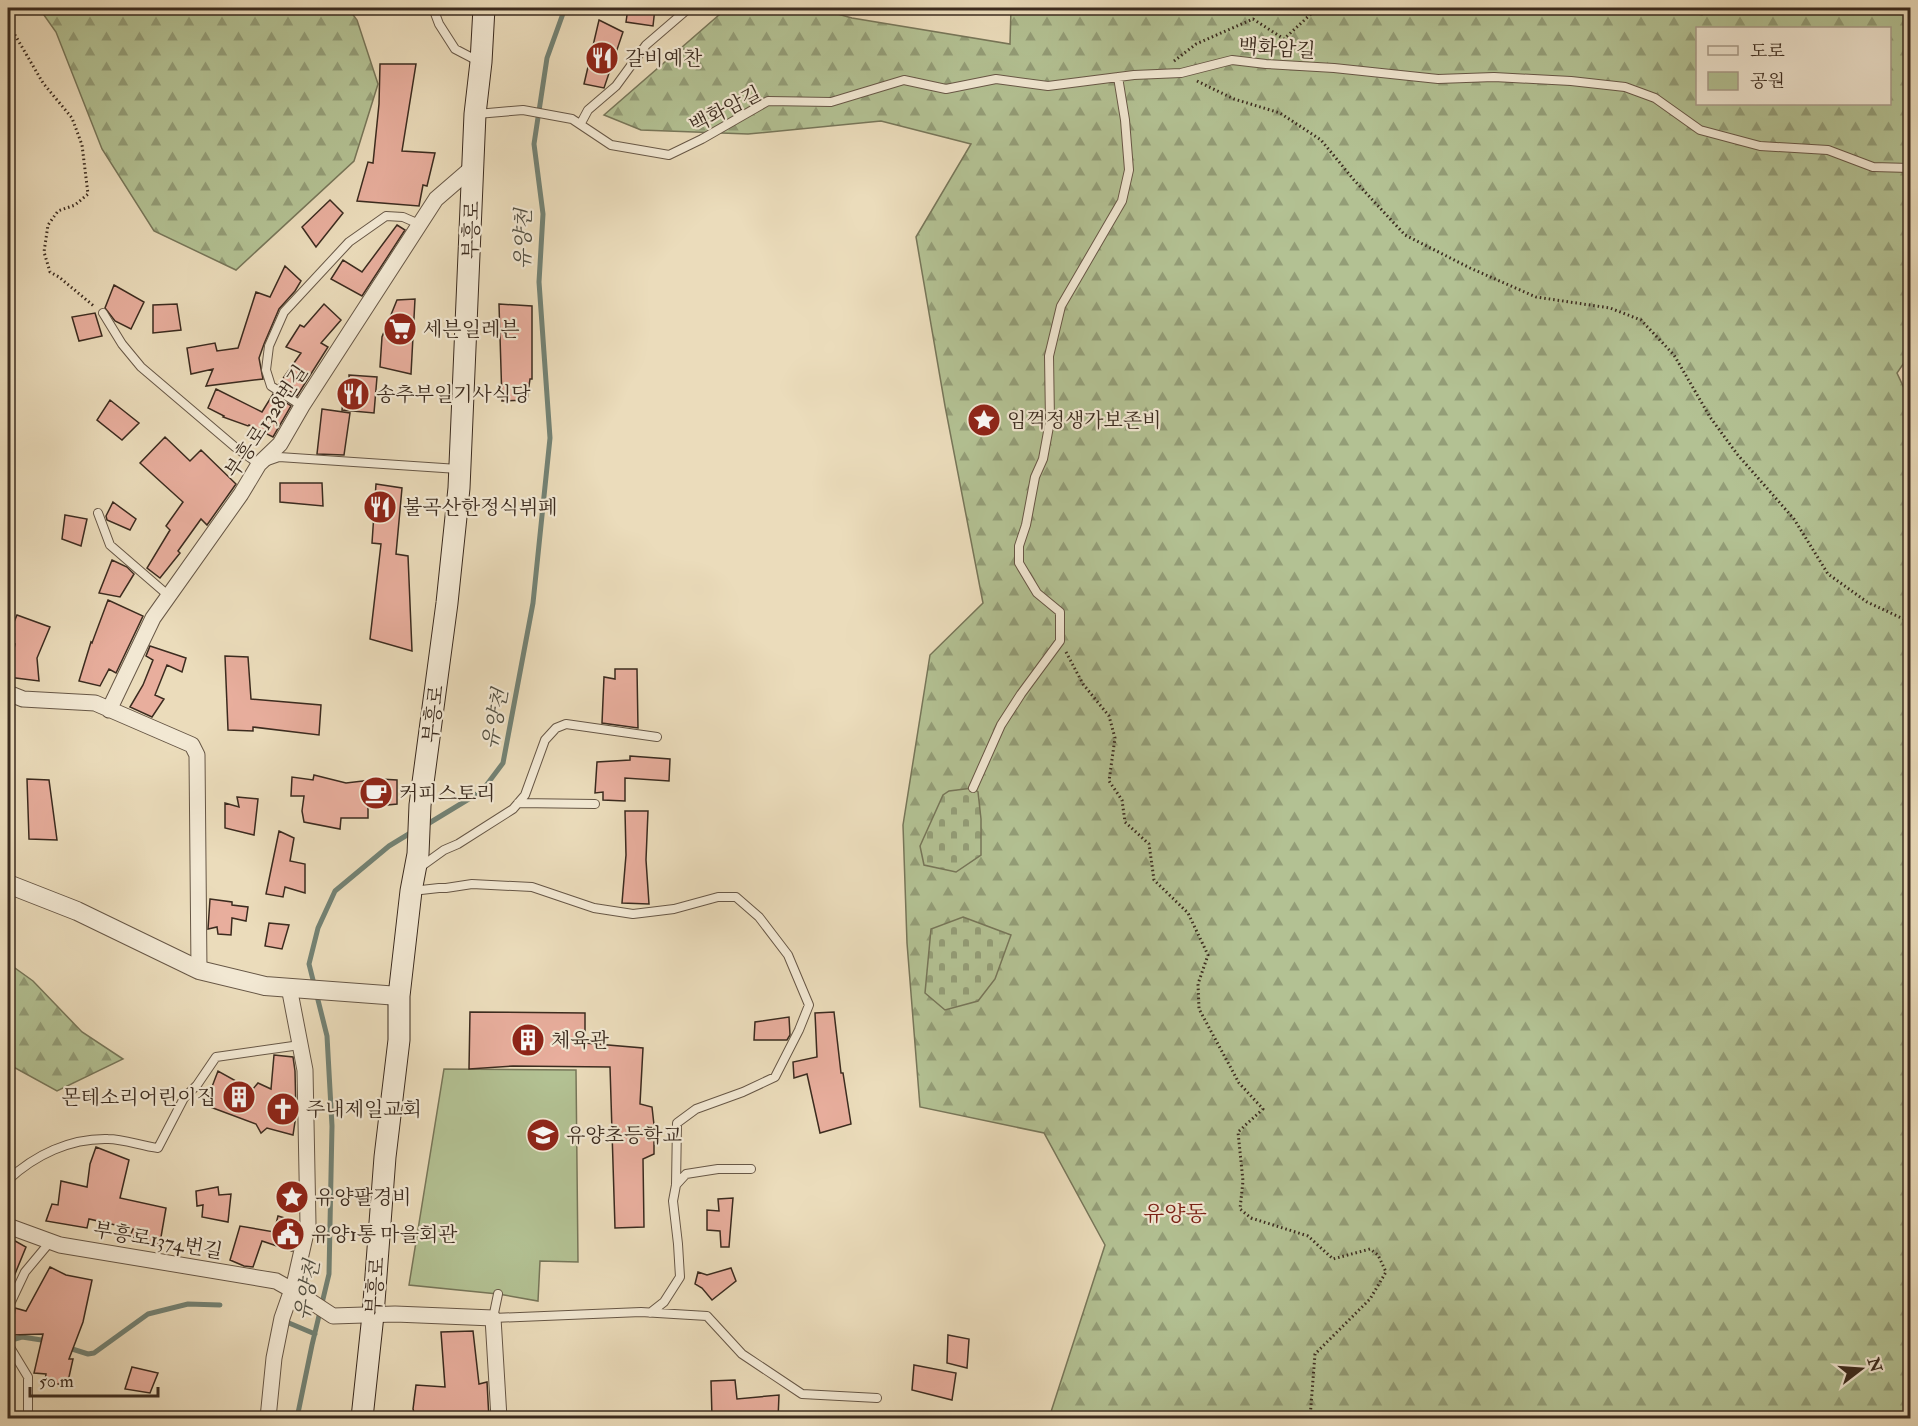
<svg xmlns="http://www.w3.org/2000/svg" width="1918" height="1426" font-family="'IM FELL Double Pica','Noto Serif KR',serif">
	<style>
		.forest { fill: url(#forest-firs); stroke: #777659; stroke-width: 1.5; fill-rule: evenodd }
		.cemetery { fill: url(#cemetery-stones); stroke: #777659; stroke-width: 1.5 }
		.park { fill: #b3c193; stroke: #777659; stroke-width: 1.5 }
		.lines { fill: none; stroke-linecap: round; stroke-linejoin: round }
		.stream { stroke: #738274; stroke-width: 5 }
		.building { fill: #e8ae9d; stroke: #3b2b1f; stroke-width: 1.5 }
		.service-casing { stroke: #675746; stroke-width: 10 }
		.minor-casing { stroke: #675746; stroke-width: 17 }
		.tertiary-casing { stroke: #675746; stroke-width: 20 }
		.secondary-casing { stroke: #3b2b1f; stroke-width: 23 }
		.path { stroke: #3b2b1f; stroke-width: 3; stroke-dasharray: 1.5 3; stroke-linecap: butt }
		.service { stroke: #f2e8d3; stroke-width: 8 }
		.minor { stroke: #f2e8d3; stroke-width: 15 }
		.tertiary { stroke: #f2e8d3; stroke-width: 18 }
		.secondary { stroke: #f2e8d3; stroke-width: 21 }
		.labels { text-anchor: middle; stroke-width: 4.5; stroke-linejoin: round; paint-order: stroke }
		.street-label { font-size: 20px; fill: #3b2b1f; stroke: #f2e8d3 }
		.poi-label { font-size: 20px; fill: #3b2b1f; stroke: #f2e8d3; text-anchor: start }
		.water-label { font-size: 21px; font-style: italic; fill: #524f42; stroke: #f2e8d3 }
		.quarter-label { font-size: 22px; fill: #7a1f14; stroke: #f2e8d3 }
	</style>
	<defs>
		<pattern id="forest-firs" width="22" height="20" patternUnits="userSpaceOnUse" patternTransform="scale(1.5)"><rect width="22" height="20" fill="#b3c193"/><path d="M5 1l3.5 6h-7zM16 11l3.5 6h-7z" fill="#939d77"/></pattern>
		<pattern id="cemetery-stones" width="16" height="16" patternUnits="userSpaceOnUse" patternTransform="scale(1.5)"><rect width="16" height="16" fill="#b3c193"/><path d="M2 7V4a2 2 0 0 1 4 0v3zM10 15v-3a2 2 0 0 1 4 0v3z" fill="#939d77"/></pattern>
	</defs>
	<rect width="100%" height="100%" fill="#ebdcbb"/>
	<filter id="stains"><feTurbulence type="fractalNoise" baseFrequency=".00333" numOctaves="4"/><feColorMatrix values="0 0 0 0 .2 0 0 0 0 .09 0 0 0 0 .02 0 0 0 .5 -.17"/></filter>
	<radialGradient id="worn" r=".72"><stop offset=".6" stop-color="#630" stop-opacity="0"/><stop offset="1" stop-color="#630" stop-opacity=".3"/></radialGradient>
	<path class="forest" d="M 39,8 L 348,8 L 357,20 L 378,84 L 354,161 L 236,270 L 154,231 L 102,149 L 56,32 Z
		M 727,8 L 816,8 L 852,18 L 1010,44 L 1011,8 L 1667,8 L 1702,15 L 1704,8 L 1910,8 L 1910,354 L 1897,373 L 1910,401 L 1910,1418 L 1049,1418 L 1105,1245 L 1044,1133 L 920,1107 L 907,943 L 903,825 L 930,655 L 983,603 L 945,406 L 916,237 L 971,144 L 881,121 L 748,134 L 641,130 L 604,115 ZM 1698,28 L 1890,28 L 1890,104 L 1698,104 Z
		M 8,963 L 33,981 L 82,1032 L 123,1059 L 57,1091 L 8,1064 Z"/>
	<path class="cemetery" d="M 973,788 L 978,792 L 981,819 L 981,855 L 956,872 L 924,865 L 920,846 L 943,795 L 949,791 Z
		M 963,917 L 1011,935 L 995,979 L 978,1001 L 945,1010 L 925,993 L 931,929 Z"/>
	<path class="park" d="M 444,1069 L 576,1070 L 578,1262 L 540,1261 L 538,1301 L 498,1294 L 409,1285 Z"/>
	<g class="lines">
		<path class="stream" d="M 426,825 L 482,791 L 503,763 L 533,603 L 550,438 L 539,282 L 543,214 L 534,144 L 547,58 L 565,8
			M 289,1323 L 315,1334
			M 15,1339 L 22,1337 L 48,1341
			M 69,1348 L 88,1354 L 94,1353 L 148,1314 L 188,1304 L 220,1305
			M 297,1418 L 312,1345 L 329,1274 L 332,1126 L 327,1036 L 309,964 L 318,928 L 335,891 L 389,846 L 412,832"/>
	</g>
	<path class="building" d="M 628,8 L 655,8 L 653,26 L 626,22 Z
		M 599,20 L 623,32 L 604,88 L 584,84 Z
		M 380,64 L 416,64 L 402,151 L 435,153 L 427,186 L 423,185 L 419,206 L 357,201 L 368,162 L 373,163 L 379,104 Z
		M 330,200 L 343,213 L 316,247 L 302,227 Z
		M 397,225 L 405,230 L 362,296 L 331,279 L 343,260 L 362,272 Z
		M 285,266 L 301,281 L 295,291 L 279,309 L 264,344 L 259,358 L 263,379 L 206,386 L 213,369 L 191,374 L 187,348 L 215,343 L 217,351 L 238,348 L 256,292 L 270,297 Z
		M 114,285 L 144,302 L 131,329 L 115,321 L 105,308 Z
		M 415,299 L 411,374 L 380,367 L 382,337 L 397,300 Z
		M 177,304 L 181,330 L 153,333 L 153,305 Z
		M 324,304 L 341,320 L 321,343 L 328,347 L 297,396 L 279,384 L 301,353 L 286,347 L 300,325 L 304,327 Z
		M 499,304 L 532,306 L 532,379 L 530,379 L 527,400 L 502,401 Z
		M 95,313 L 102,336 L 79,341 L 72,317 Z
		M 349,375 L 377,377 L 374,413 L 342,410 L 344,392 L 350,392 Z
		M 216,389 L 262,412 L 273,394 L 291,406 L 273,437 L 249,425 L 248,426 L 223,417 L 224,416 L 208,408 Z
		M 110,400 L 139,423 L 122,440 L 97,420 Z
		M 322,409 L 350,413 L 344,455 L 317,454 Z
		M 165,437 L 190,461 L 201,450 L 236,484 L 207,525 L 201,519 L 178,551 L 180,553 L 160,578 L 147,568 L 170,530 L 166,526 L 183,502 L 140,463 Z
		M 280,483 L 322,483 L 323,506 L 280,502 Z
		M 376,484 L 402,488 L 396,554 L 408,556 L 412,651 L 370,639 L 381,544 L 372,543 Z
		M 113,502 L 136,519 L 130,530 L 107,520 L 106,516 Z
		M 65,515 L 87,519 L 81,546 L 62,539 Z
		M 112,560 L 127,567 L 134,574 L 120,597 L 99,593 Z
		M 108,600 L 143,616 L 116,673 L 109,669 L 100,686 L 79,681 L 91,642 L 92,643 Z
		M 17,615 L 50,627 L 37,658 L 39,681 L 8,677 L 15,644 L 8,641 L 8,636 Z
		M 150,646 L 186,658 L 182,672 L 167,665 L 155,695 L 164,699 L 152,717 L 130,707 L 143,685 L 153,660 L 146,656 Z
		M 225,656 L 248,657 L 251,699 L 321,705 L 319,735 L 253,727 L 253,731 L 228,730 Z
		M 615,669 L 637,669 L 638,728 L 602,723 L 604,677 L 615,679 Z
		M 630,756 L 670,759 L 669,781 L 625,778 L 625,801 L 603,800 L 603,792 L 595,793 L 597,762 L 630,760 Z
		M 314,775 L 346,783 L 380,779 L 397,780 L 397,804 L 368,807 L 368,818 L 341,818 L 340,829 L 304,822 L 302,811 L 304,796 L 291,796 L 292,777 L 313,780 Z
		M 27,779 L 49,780 L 57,840 L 29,839 Z
		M 237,797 L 258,799 L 254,835 L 225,828 L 225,803 L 239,807 Z
		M 625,811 L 648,811 L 646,860 L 649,904 L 622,903 L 626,855 Z
		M 279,831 L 294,838 L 290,861 L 305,864 L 305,893 L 285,887 L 283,897 L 266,894 Z
		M 210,899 L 232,902 L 232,905 L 248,907 L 246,921 L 232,918 L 231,935 L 218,934 L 217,927 L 208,929 Z
		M 269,923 L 289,925 L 282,949 L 265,946 Z
		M 470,1012 L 585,1013 L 585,1043 L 643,1048 L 640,1104 L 652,1107 L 654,1125 L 654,1154 L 643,1159 L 644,1227 L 615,1228 L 610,1067 L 513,1066 L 469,1069 Z
		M 834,1012 L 841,1073 L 843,1073 L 851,1124 L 820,1133 L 807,1074 L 794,1078 L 793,1062 L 817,1057 L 815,1013 Z
		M 789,1017 L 790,1035 L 787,1040 L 754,1040 L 755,1022 Z
		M 274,1055 L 293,1057 L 295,1071 L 296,1115 L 293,1135 L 267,1128 L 261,1133 L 256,1124 L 205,1105 L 218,1071 L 252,1090 L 258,1083 L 271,1089 Z
		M 96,1147 L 129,1160 L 120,1198 L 166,1208 L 161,1237 L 157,1246 L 130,1236 L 133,1229 L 89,1219 L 87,1228 L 46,1221 L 52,1204 L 58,1205 L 61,1181 L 87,1187 L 90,1164 Z
		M 218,1187 L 219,1195 L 231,1194 L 228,1222 L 202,1217 L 203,1205 L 197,1206 L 196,1191 Z
		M 733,1198 L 729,1247 L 721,1247 L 720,1231 L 707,1230 L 707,1210 L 719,1211 L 718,1199 Z
		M 278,1216 L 298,1222 L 292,1251 L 262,1241 L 253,1267 L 244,1266 L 230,1260 L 240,1226 L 274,1232 Z
		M 8,1237 L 26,1247 L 8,1291 Z
		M 50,1267 L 66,1275 L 92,1280 L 83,1322 L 69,1359 L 73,1359 L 67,1386 L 45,1381 L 46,1374 L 34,1373 L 43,1334 L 12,1335 L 15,1308 L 26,1311 Z
		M 731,1268 L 736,1281 L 712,1300 L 702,1288 L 695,1284 L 698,1272 L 707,1275 Z
		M 473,1331 L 479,1384 L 487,1382 L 489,1419 L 416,1419 L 413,1409 L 416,1385 L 445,1387 L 441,1332 Z
		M 948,1335 L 969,1339 L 967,1368 L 947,1363 Z
		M 914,1365 L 956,1373 L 952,1400 L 912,1390 Z
		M 132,1367 L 158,1373 L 150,1393 L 125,1389 Z
		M 735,1380 L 737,1399 L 779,1395 L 778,1419 L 712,1417 L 711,1381 Z"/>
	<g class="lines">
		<g class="service-casing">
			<path id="service" d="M 433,8 L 439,24 L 455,49 L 478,61
				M 477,114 L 523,110 L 572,119 L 611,145 L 669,155 L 702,139 L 768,101 L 831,102 L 904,80 L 946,89 L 996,79 L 1048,86 L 1134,75 L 1181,73 L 1232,60 L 1266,64 L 1334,68 L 1438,79 L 1494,77 L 1571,81 L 1625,87 L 1655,98 L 1700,130 L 1760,146 L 1828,150 L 1873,167 L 1910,168
				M 581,123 L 588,110 L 616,86 L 646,45 L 689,8
				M 103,313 L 122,344 L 141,367 L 235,447 L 259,464 L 279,457 L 458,469
				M 302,406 L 271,386 L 266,370 L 269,346 L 284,312 L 349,242 L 386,216 L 403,217 L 419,224
				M 98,513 L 110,545 L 169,596
				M 973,788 L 1001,725 L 1021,694 L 1060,641 L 1060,612 L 1037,593 L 1019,563 L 1019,546 L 1026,525 L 1035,477 L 1043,459 L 1050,421 L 1049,356 L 1061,306 L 1122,201 L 1129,170 L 1125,120 L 1118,77
				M 518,803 L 595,804
				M 419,868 L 444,850 L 458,844 L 513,809 L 525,795 L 545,740 L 556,728 L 566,724 L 657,737
				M 412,891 L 439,888 L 446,888 L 472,884 L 532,887 L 594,908 L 633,914 L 674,909 L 718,897 L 736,897 L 759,917 L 788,955 L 809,1005 L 799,1030 L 775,1077 L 743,1092 L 696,1109 L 677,1123 L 676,1185 L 673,1201 L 678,1244 L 680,1277 L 664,1302 L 650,1313
				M 8,1180 C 35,1155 70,1138 108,1139 C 124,1139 141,1146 158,1148 L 184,1098 L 197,1085 L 216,1057 L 300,1045
				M 676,1185 L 686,1174 L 718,1169 L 751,1169
				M 498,1294 L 493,1318 L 641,1312 L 707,1316 L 742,1354 L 802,1394 L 877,1398
				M 8,1308 L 25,1272 L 50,1242
				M 8,1344 L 28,1377 L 28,1418"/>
		</g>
		<g class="minor-casing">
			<path id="minor" d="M 8,693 L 23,699 L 95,703 L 192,745 L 197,755 L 199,970
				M 109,710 L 153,618 L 241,494 L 259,464 L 280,444 L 302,406 L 436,199 L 473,167
				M 8,1226 L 60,1245 L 276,1281 L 301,1295 L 333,1316 L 395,1314 L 493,1318 L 499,1418
				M 268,1418 L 274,1358 L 282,1318 L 295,1281 L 308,1224 L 305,1070 L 289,987"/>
		</g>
		<g class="tertiary-casing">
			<path id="tertiary" d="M 8,884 L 77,911 L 199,970 L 265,986 L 399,996"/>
		</g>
		<g class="secondary-casing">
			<path id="secondary" d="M 362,1418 L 373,1315 L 385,1157 L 399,1040 L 399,996 L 411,891 L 418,854 L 420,805 L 447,603 L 459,488 L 475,114 L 481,62 L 484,8"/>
		</g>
		<path class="path" d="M 8,23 L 43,83 L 72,118 L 82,145 L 88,194 L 75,205 L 58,211 L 48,225 L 44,252 L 50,272 L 59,277 L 95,307
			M 1174,61 L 1196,44 L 1253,19 L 1284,39 L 1312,13 L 1302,8
			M 1197,81 L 1234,99 L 1280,113 L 1321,140 L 1354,180 L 1405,235 L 1470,268 L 1536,297 L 1610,308 L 1641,320 L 1674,355 L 1710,417 L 1737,454 L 1794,519 L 1828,574 L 1867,602 L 1910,622
			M 1066,652 L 1083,684 L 1109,716 L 1115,738 L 1109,781 L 1122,800 L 1125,822 L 1149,844 L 1154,880 L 1188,913 L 1208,955 L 1198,984 L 1199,1009 L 1239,1083 L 1263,1109 L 1238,1132 L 1243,1181 L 1240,1209 L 1251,1218 L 1308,1236 L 1333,1259 L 1370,1249 L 1378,1255 L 1386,1272 L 1370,1299 L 1315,1354 L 1310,1418"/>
		<use href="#service" class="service"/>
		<use href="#minor" class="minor"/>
		<use href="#tertiary" class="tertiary"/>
		<use href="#secondary" class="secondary"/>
	</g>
	<defs>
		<g id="restaurant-disc" transform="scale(1.725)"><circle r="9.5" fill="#8f2418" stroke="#f2e8d3"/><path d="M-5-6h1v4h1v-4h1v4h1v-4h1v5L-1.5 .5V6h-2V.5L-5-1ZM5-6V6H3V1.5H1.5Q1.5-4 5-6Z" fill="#fff"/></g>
		<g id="supermarket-disc" transform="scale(1.725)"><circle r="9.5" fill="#8f2418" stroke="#f2e8d3"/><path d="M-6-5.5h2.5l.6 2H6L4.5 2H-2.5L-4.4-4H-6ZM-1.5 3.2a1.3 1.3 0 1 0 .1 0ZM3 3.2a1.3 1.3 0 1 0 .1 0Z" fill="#fff"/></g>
		<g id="sight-disc" transform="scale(1.725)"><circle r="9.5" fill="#8f2418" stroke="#f2e8d3"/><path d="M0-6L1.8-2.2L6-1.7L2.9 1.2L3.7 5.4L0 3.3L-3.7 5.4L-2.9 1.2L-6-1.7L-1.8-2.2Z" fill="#fff"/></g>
		<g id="cafe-disc" transform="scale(1.725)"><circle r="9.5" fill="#8f2418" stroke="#f2e8d3"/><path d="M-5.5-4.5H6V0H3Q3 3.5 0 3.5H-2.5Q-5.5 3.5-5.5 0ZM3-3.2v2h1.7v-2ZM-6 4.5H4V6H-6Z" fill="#fff"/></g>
		<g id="building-disc" transform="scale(1.725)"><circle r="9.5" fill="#8f2418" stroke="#f2e8d3"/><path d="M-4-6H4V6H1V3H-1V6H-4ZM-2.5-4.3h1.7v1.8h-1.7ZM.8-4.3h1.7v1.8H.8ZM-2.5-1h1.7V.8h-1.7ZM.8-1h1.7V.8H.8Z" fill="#fff"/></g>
		<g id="church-disc" transform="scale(1.725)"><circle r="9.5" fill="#8f2418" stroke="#f2e8d3"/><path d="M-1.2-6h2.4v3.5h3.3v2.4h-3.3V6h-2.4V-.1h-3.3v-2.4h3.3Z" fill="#fff"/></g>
		<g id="school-disc" transform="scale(1.725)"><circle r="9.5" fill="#8f2418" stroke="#f2e8d3"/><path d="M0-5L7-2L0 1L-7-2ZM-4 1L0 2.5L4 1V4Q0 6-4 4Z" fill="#fff"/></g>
		<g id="civic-disc" transform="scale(1.725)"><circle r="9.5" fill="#8f2418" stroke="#f2e8d3"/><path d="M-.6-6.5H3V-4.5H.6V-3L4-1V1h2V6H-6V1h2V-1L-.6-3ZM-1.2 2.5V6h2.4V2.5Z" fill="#fff"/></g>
	</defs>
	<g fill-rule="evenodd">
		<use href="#restaurant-disc" x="602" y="58"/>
		<use href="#supermarket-disc" x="400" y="329"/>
		<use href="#restaurant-disc" x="353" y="394"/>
		<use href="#sight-disc" x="984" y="420"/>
		<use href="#restaurant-disc" x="380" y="507"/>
		<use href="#cafe-disc" x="376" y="793"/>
		<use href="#building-disc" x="528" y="1040"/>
		<use href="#building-disc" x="239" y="1097"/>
		<use href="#church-disc" x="283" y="1109"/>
		<use href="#school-disc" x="543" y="1135"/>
		<use href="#sight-disc" x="292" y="1197"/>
		<use href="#civic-disc" x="288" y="1234"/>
	</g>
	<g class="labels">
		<g class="street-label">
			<text transform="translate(1277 48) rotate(4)" y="7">백화암길</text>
			<text transform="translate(725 109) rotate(-27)" y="7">백화암길</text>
			<text transform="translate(471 230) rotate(-88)" y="7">부흥로</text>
			<text transform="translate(266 421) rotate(-56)" y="7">부흥로1328번길</text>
			<text transform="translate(433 714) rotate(-83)" y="7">부흥로</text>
			<text transform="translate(158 1240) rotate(10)" y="7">부흥로1374번길</text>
			<text transform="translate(375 1286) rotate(-86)" y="7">부흥로</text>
		</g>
		<g class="poi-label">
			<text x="625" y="65">갈비예찬</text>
			<text x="423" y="336">세븐일레븐</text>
			<text x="376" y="401">송추부일기사식당</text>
			<text x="1007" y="427">임꺽정생가보존비</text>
			<text x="403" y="514">불곡산한정식뷔페</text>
			<text x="399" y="800">커피스토리</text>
			<text x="551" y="1047">체육관</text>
			<text x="216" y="1104" text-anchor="end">몬테소리어린이집</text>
			<text x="306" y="1116">주내제일교회</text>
			<text x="566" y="1142">유양초등학교</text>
			<text x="315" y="1204">유양팔경비</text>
			<text x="311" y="1241">유양1통 마을회관</text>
		</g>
		<g class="water-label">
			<text transform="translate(523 239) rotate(-89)" y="7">유양천</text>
			<text transform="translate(495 719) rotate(-79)" y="7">유양천</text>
			<text transform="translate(307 1290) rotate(-80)" y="7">유양천</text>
		</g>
		<g class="quarter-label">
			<text x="1175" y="1221">유양동</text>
		</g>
	</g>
	<rect width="1918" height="1426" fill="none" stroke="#ebdcbb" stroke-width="30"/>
	<rect x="9" y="9" width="1900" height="1408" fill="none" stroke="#3b2b1f" stroke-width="3"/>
	<rect x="15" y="15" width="1888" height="1396" fill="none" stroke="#3b2b1f" stroke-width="1.5"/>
	<rect x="1696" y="27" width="195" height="78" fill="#f2e8d3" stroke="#a99c8b" stroke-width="1.5"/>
	<rect x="1708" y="46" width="30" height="9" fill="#f2e8d3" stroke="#a99c8b" stroke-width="1.5"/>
	<text x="1750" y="57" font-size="18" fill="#3b2b1f">도로</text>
	<rect x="1708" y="72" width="30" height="18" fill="#b3c193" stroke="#a99c8b" stroke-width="1.5"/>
	<text x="1750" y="87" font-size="18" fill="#3b2b1f">공원</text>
	<g transform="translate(1861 1369) rotate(73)" stroke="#f2e8d3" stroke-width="4.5" paint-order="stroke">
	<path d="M0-4.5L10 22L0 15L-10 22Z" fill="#3b2b1f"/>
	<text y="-9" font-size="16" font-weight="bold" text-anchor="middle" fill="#3b2b1f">N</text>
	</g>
	<path d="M30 1387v9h128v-9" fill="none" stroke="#3b2b1f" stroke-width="3"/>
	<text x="39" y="1387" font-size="18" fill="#3b2b1f" stroke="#f2e8d3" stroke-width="4.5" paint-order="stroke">50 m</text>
	<rect width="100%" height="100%" filter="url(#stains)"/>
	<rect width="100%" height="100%" fill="url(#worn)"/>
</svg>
